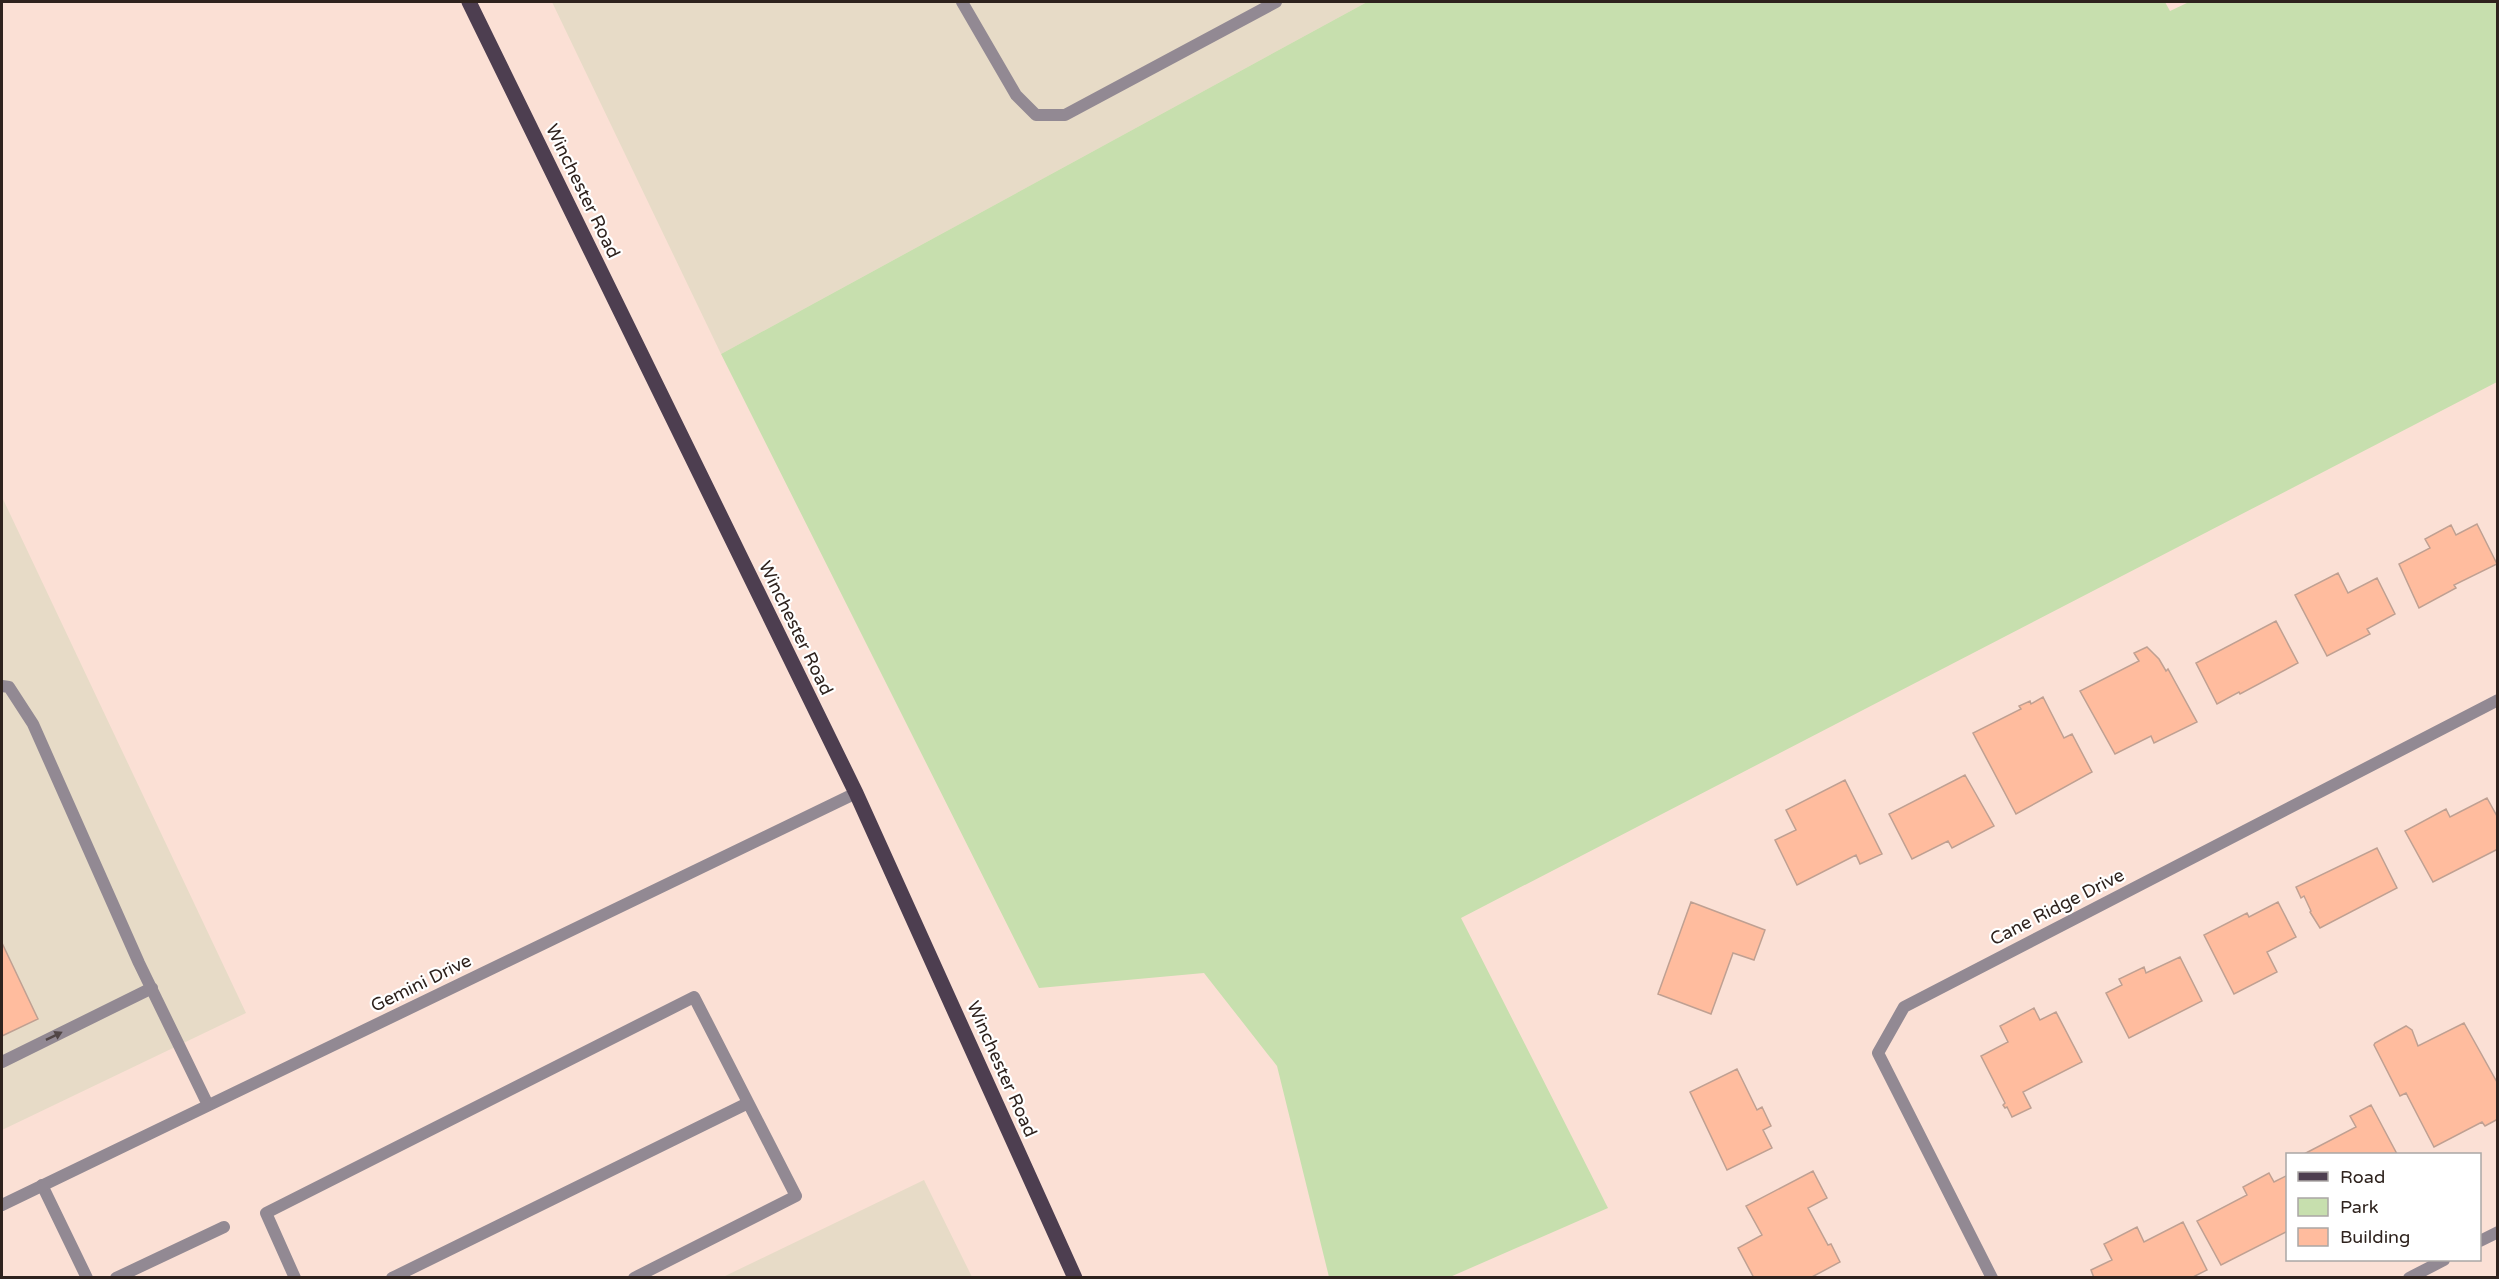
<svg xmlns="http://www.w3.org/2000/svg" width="2499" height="1279" font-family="'Varela Round',sans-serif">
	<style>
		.industrial { fill: #e7dbc7 }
		.green { fill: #c7dfae }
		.building { fill: #ffbc9e; stroke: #bfa092; stroke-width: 1.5 }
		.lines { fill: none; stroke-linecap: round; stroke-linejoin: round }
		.service { stroke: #928993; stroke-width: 12 }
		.minor { stroke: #928993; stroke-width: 12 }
		.primary { stroke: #4d3e50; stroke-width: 15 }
		.oneway { fill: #514646 }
		.labels { text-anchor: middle; stroke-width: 4.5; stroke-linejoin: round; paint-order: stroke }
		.street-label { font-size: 18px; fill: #2e221d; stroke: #fff }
	</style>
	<rect width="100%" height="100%" fill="#fbe0d5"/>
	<path class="industrial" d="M 552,2 L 1367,2 L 721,354 Z
		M 2,497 L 246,1013 L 2,1130 Z
		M 924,1180 L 972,1277 L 723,1277 Z"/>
	<path class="green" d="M 1367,2 L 2165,2 L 2170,11 L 2189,2 L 2497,2 L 2497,382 L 1461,918 L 1608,1208 L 1450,1277 L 1329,1277 L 1277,1066 L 1204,973 L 1039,988 L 721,354 Z"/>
	<path class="building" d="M 2477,524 L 2497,564 L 2454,585 L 2456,588 L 2419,608 L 2399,564 L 2430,548 L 2425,539 L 2451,525 L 2456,535 Z
		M 2338,573 L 2348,593 L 2377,578 L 2395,614 L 2367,629 L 2370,634 L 2327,656 L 2295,595 Z
		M 2276,621 L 2298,663 L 2240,694 L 2239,692 L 2217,704 L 2196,663 Z
		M 2147,647 L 2159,659 L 2166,671 L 2168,669 L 2197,722 L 2154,743 L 2151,736 L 2115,754 L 2080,691 L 2139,661 L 2134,653 Z
		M 2043,697 L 2064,738 L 2072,734 L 2092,772 L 2016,814 L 1973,733 L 2021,709 L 2019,706 L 2030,701 L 2031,704 Z
		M 1965,775 L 1994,826 L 1952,848 L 1948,841 L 1912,859 L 1889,814 Z
		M 1845,780 L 1882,854 L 1860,864 L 1856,855 L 1797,885 L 1775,840 L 1796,830 L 1786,810 Z
		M 2487,798 L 2498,818 L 2498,849 L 2433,882 L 2405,831 L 2446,809 L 2450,817 Z
		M 2377,848 L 2397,888 L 2320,928 L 2310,912 L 2311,911 L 2304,896 L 2301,898 L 2296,887 Z
		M 1691,902 L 1765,930 L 1754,960 L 1733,953 L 1711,1014 L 1658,994 Z
		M 2278,902 L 2296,937 L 2267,952 L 2277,972 L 2234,994 L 2204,935 L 2247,913 L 2249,917 Z
		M 2,943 L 38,1019 L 2,1036 Z
		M 2180,957 L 2202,1001 L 2129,1038 L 2106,993 L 2122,985 L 2119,979 L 2144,967 L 2146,973 Z
		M 2034,1008 L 2040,1020 L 2056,1012 L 2082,1062 L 2023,1092 L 2031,1108 L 2012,1117 L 2007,1107 L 2005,1108 L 2003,1105 L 2005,1103 L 1981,1056 L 2008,1042 L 2000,1026 Z
		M 2464,1023 L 2498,1084 L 2498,1119 L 2485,1126 L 2482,1122 L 2434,1147 L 2406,1093 L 2400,1096 L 2374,1045 L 2375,1043 L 2406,1026 L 2412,1030 L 2418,1046 Z
		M 1737,1069 L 1757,1110 L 1762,1107 L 1771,1126 L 1763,1130 L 1772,1148 L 1727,1170 L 1690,1092 Z
		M 2371,1105 L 2397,1154 L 2304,1154 L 2356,1127 L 2350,1116 Z
		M 1813,1171 L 1827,1198 L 1808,1208 L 1828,1245 L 1831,1244 L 1840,1262 L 1810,1278 L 1754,1278 L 1738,1248 L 1762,1235 L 1746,1206 Z
		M 2269,1173 L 2274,1182 L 2288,1175 L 2288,1231 L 2221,1265 L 2197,1221 L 2247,1195 L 2243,1187 Z
		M 2183,1222 L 2207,1270 L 2191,1278 L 2094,1278 L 2091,1270 L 2112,1260 L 2104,1244 L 2137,1227 L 2144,1242 Z"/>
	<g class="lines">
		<path class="service" d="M 962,2 L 1016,95 L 1036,115 L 1065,115 L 1276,2
			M 2,686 L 9,687 L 33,724 L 139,963 L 208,1105
			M 2,1062 L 152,988
			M 42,1185 L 87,1278
			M 116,1278 L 224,1227
			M 295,1278 L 266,1213 L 694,997 L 796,1196 L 634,1278
			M 392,1278 L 748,1103"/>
		<path class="minor" d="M 2,1205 L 856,793
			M 2480,1241 L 2498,1232
			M 1992,1278 L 1878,1053 L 1904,1007 L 2498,700
			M 2409,1278 L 2444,1260"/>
		<path class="primary" d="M 469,2 L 856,793 L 1075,1278"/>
	</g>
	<defs><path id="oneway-solid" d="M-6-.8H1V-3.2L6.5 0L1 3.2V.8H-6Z" transform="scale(1.5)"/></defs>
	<use class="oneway" href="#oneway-solid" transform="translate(54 1036) rotate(-26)"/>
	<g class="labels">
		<g class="street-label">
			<text transform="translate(583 191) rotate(64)" y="6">Winchester Road</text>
			<text transform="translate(796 628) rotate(64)" y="6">Winchester Road</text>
			<text transform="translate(2057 907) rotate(-27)" y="6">Cane Ridge Drive</text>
			<text transform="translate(421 983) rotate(-26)" y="6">Gemini Drive</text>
			<text transform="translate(1002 1069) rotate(66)" y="6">Winchester Road</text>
		</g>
	</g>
	<rect width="2499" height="1279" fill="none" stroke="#2e221d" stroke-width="6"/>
	<rect x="2286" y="1153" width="195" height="108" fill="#ffffff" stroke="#aba7a5" stroke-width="1.5"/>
	<rect x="2298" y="1172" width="30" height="9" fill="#4d3e50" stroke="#aba7a5" stroke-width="1.5"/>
	<text x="2340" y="1183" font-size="18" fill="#2e221d">Road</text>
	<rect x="2298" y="1198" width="30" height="18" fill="#c7dfae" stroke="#aba7a5" stroke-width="1.5"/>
	<text x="2340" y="1213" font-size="18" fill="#2e221d">Park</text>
	<rect x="2298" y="1228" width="30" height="18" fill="#ffbc9e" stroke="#aba7a5" stroke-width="1.5"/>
	<text x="2340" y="1243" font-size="18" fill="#2e221d">Building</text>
</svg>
